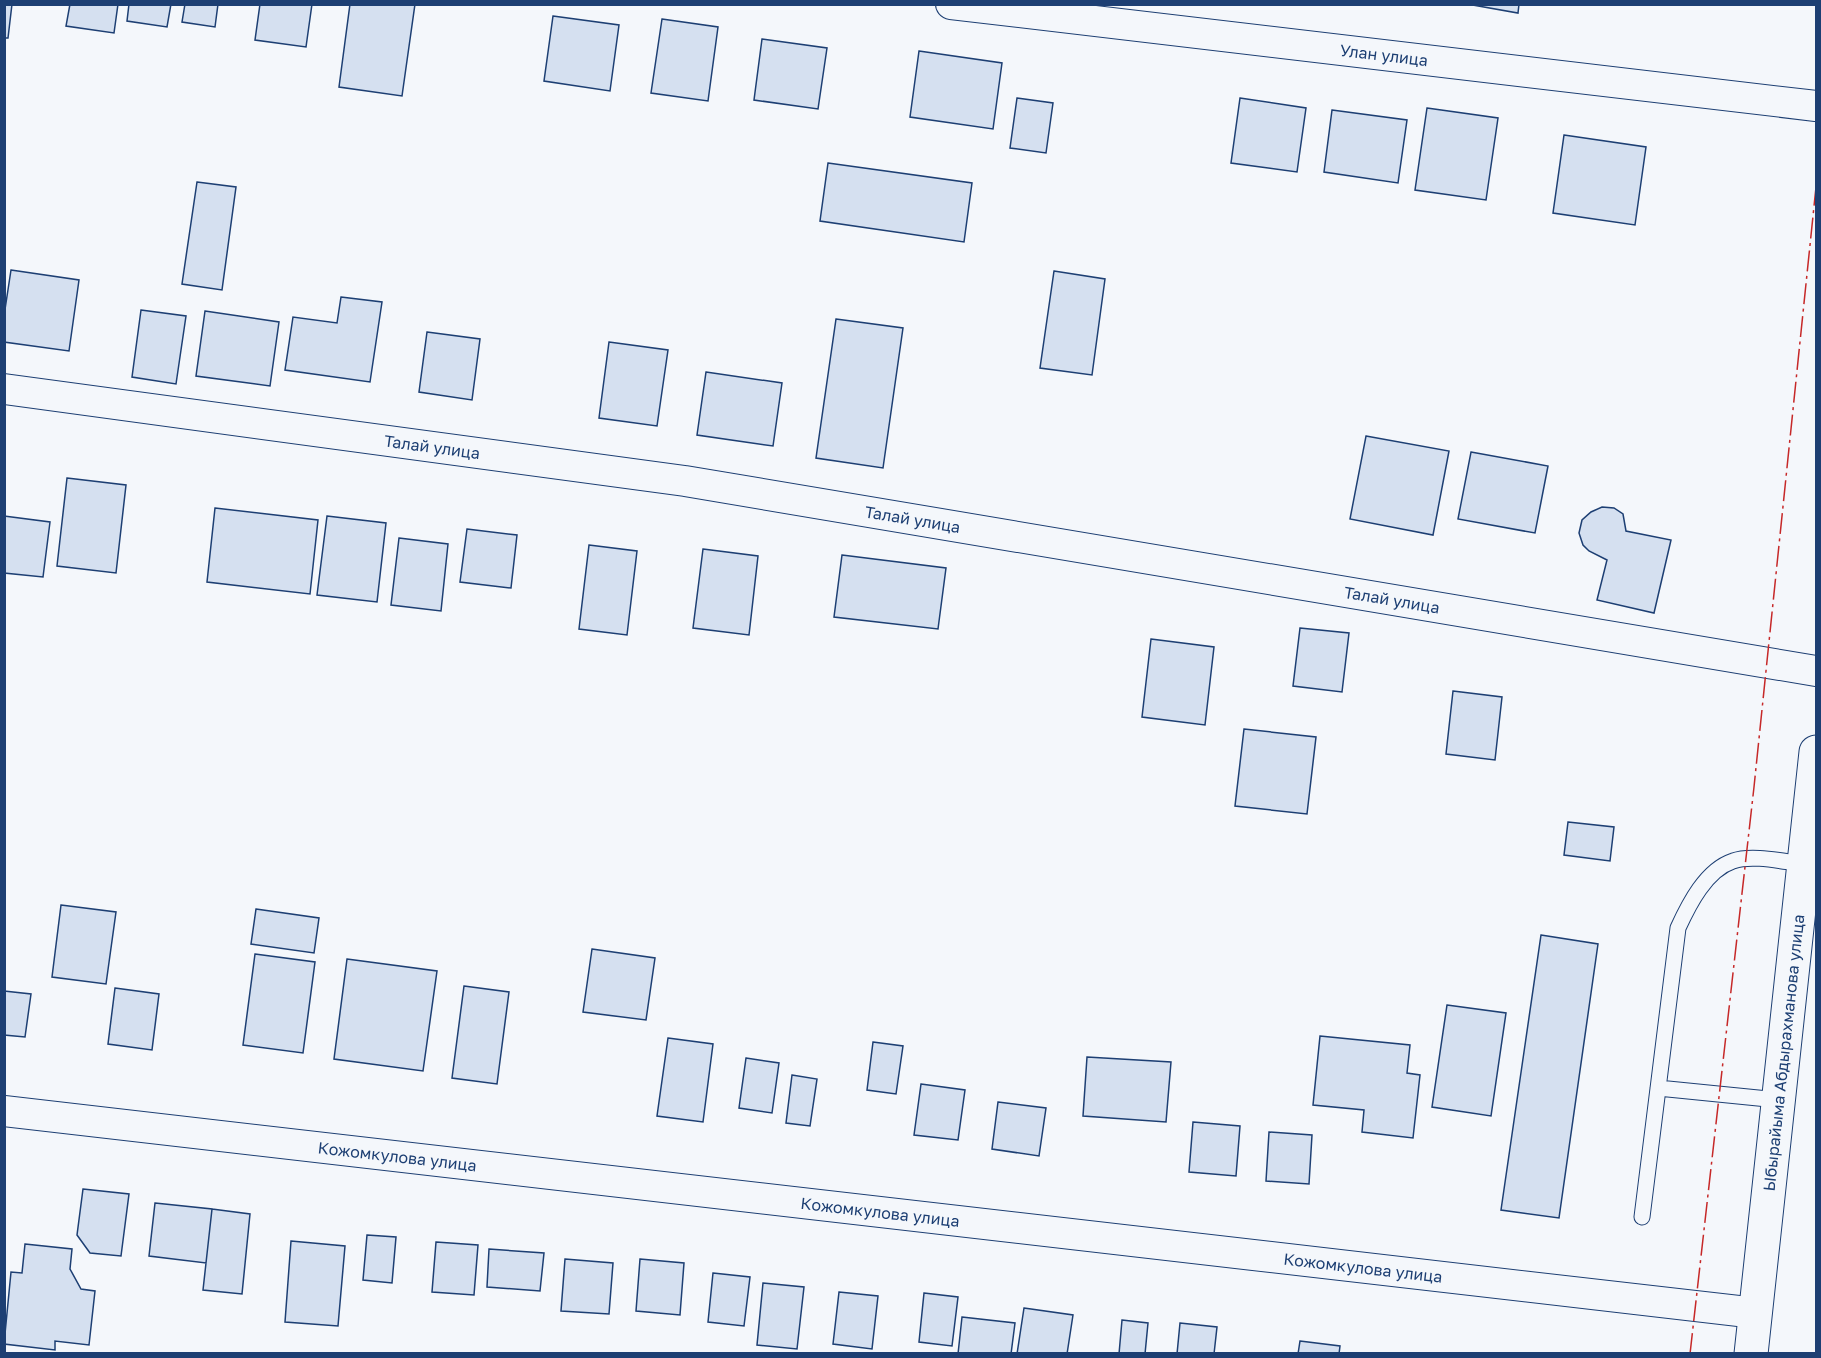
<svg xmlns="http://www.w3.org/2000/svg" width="1821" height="1358" font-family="'Golos Text',sans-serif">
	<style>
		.building { fill: #d5e0f0; stroke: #1d3f73; stroke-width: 1.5 }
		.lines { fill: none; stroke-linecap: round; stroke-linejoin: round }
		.lane-casing { stroke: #1d3f73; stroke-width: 17 }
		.street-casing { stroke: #1d3f73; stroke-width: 32 }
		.secondary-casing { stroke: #1d3f73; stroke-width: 35 }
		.lane { stroke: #f4f7fb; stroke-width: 15 }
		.street { stroke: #f4f7fb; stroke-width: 30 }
		.secondary { stroke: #f4f7fb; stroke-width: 33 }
		.power { stroke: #c62828; stroke-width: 1.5; stroke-dasharray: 21 4.5 3 4.5; stroke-linecap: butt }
		.labels { text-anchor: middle; stroke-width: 4.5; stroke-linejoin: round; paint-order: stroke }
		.street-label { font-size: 16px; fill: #1d3f73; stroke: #f4f7fb }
	</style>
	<rect width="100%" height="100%" fill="#f4f7fb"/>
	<path class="building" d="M 4,4 L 12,4 L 8,38 L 4,38 Z
		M 70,4 L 118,4 L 114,33 L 66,26 Z
		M 129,4 L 171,4 L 167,27 L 127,21 Z
		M 185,4 L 218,4 L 215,27 L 182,22 Z
		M 260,4 L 312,4 L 306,47 L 255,40 Z
		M 350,4 L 415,4 L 402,96 L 339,87 Z
		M 1467,4 L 1519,4 L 1518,13 Z
		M 553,16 L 619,25 L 610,91 L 544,81 Z
		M 662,19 L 718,27 L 708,101 L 651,93 Z
		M 762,39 L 827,48 L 818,109 L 754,100 Z
		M 919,51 L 1002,63 L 993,129 L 910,117 Z
		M 1017,98 L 1053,103 L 1046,153 L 1010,148 Z
		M 1240,98 L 1306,108 L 1297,172 L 1231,163 Z
		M 1427,108 L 1498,118 L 1486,200 L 1415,190 Z
		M 1332,110 L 1407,120 L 1398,183 L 1324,172 Z
		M 1564,135 L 1646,147 L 1635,225 L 1553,213 Z
		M 828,163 L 972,183 L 964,242 L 820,221 Z
		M 197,182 L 236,187 L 222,290 L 182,284 Z
		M 11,270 L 79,280 L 69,351 L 4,342 L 4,316 Z
		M 1054,271 L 1105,279 L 1092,375 L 1040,368 Z
		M 341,297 L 382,302 L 370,382 L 285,370 L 293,317 L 337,323 Z
		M 141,310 L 186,316 L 176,384 L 132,377 Z
		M 205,311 L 279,322 L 270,386 L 196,376 Z
		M 836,319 L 903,328 L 883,468 L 816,458 Z
		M 427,332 L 480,339 L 472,400 L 419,392 Z
		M 609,342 L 668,350 L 657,426 L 599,418 Z
		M 706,372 L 782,383 L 773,446 L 697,435 Z
		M 1366,436 L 1449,451 L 1433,535 L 1350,519 Z
		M 1471,452 L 1548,466 L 1535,533 L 1458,519 Z
		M 67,478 L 126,485 L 116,573 L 57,566 Z
		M 1602,507 L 1614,508 L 1623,514 L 1626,531 L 1671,540 L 1654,613 L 1597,600 L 1607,560 L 1589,551 L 1583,545 L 1579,533 L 1582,520 L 1591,512 Z
		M 215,508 L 318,520 L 310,594 L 207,582 Z
		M 4,516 L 50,522 L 43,577 L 4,573 Z
		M 327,516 L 386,523 L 377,602 L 317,595 Z
		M 467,529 L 517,535 L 511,588 L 460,582 Z
		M 399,538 L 448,544 L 441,611 L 391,605 Z
		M 589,545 L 637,551 L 627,635 L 579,629 Z
		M 703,549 L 758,556 L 749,635 L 693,628 Z
		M 842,555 L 946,568 L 938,629 L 834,617 Z
		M 1300,628 L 1349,633 L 1342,692 L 1293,686 Z
		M 1151,639 L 1214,647 L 1205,725 L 1142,717 Z
		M 1453,691 L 1502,697 L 1495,760 L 1446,754 Z
		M 1244,729 L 1316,737 L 1307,814 L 1235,806 Z
		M 1568,822 L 1614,827 L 1610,861 L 1564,855 Z
		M 61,905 L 116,912 L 106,984 L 52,977 Z
		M 256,909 L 319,918 L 314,953 L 251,944 Z
		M 1541,935 L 1598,944 L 1559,1218 L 1501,1210 Z
		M 592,949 L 655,958 L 646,1020 L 583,1012 Z
		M 255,954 L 315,962 L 303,1053 L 243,1045 Z
		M 347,959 L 437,971 L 423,1071 L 334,1059 Z
		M 464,986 L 509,992 L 497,1084 L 452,1078 Z
		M 115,988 L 159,994 L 152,1050 L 108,1044 Z
		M 4,991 L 31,994 L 25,1037 L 4,1035 Z
		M 1447,1005 L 1506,1013 L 1491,1116 L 1432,1107 Z
		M 1320,1036 L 1410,1045 L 1407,1073 L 1420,1075 L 1413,1138 L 1362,1132 L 1364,1110 L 1313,1105 Z
		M 668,1038 L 713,1044 L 703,1122 L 657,1116 Z
		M 873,1042 L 903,1046 L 896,1094 L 867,1090 Z
		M 1087,1057 L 1171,1062 L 1166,1122 L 1083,1116 Z
		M 746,1058 L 779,1063 L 772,1113 L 739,1108 Z
		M 792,1075 L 817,1079 L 810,1126 L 786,1123 Z
		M 921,1084 L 965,1090 L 958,1140 L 914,1135 Z
		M 998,1102 L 1046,1108 L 1039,1156 L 992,1149 Z
		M 1193,1122 L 1240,1126 L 1236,1176 L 1189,1172 Z
		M 1269,1132 L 1312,1135 L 1309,1184 L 1266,1181 Z
		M 83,1189 L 129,1194 L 121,1256 L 90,1253 L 77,1235 Z
		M 155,1203 L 212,1209 L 206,1263 L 149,1256 Z
		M 212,1209 L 250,1214 L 242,1294 L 203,1290 Z
		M 367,1235 L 396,1237 L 392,1283 L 363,1280 Z
		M 291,1241 L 345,1246 L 338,1326 L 285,1322 Z
		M 436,1242 L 478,1245 L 474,1295 L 432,1292 Z
		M 25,1244 L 72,1249 L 70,1269 L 81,1289 L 95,1291 L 89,1345 L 55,1341 L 55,1350 L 4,1344 L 11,1272 L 22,1273 Z
		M 489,1249 L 544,1253 L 540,1291 L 487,1287 Z
		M 565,1259 L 613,1263 L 609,1314 L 561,1311 Z
		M 640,1259 L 684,1263 L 680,1315 L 636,1311 Z
		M 713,1273 L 750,1277 L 744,1326 L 708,1322 Z
		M 763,1283 L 804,1287 L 797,1349 L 757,1345 Z
		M 839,1292 L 878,1296 L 872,1349 L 833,1344 Z
		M 924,1293 L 958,1297 L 952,1346 L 919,1342 Z
		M 1024,1308 L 1073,1315 L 1067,1354 L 1017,1354 Z
		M 962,1317 L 1015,1323 L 1011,1354 L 958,1354 Z
		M 1122,1320 L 1148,1323 L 1145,1354 L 1119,1354 Z
		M 1180,1323 L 1217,1327 L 1214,1354 L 1177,1354 Z
		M 1300,1341 L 1340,1346 L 1339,1354 L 1298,1354 Z"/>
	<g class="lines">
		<g class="lane-casing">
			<path id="lane" d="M 1658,1088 L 1778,1100
				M 1642,1217 L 1678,928 C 1689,904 1706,870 1733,861 C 1752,854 1785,862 1804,864"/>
		</g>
		<g class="street-casing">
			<g id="street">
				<path id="s1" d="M 951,4 L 1816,106"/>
				<path id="s2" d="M 4,389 L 685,481 L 1816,671"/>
				<path id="s3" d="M 4,1111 L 1756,1313"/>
			</g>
		</g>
		<g class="secondary-casing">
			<g id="secondary">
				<path id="s4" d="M 1751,1354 L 1816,752"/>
			</g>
		</g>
		<use href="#lane" class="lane"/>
		<use href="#street" class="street"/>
		<use href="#secondary" class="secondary"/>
		<path class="power" d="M 1690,1354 L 1754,787 L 1816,187"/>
	</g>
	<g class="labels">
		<g class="street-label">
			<text dy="6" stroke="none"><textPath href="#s1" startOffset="436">Улан улица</textPath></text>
			<text dy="6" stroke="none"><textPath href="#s2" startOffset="432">Талай улица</textPath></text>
			<text dy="6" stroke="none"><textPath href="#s2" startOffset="918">Талай улица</textPath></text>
			<text dy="6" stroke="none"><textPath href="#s2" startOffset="1404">Талай улица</textPath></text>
			<text dy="6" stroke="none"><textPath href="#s4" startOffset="303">Ыбырайыма Абдырахманова улица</textPath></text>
			<text dy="6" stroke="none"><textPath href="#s3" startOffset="396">Кожомкулова улица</textPath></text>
			<text dy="6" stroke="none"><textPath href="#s3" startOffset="882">Кожомкулова улица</textPath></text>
			<text dy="6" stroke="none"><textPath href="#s3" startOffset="1368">Кожомкулова улица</textPath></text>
		</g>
	</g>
	<rect width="1821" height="1358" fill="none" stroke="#1d3f73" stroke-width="12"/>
</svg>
